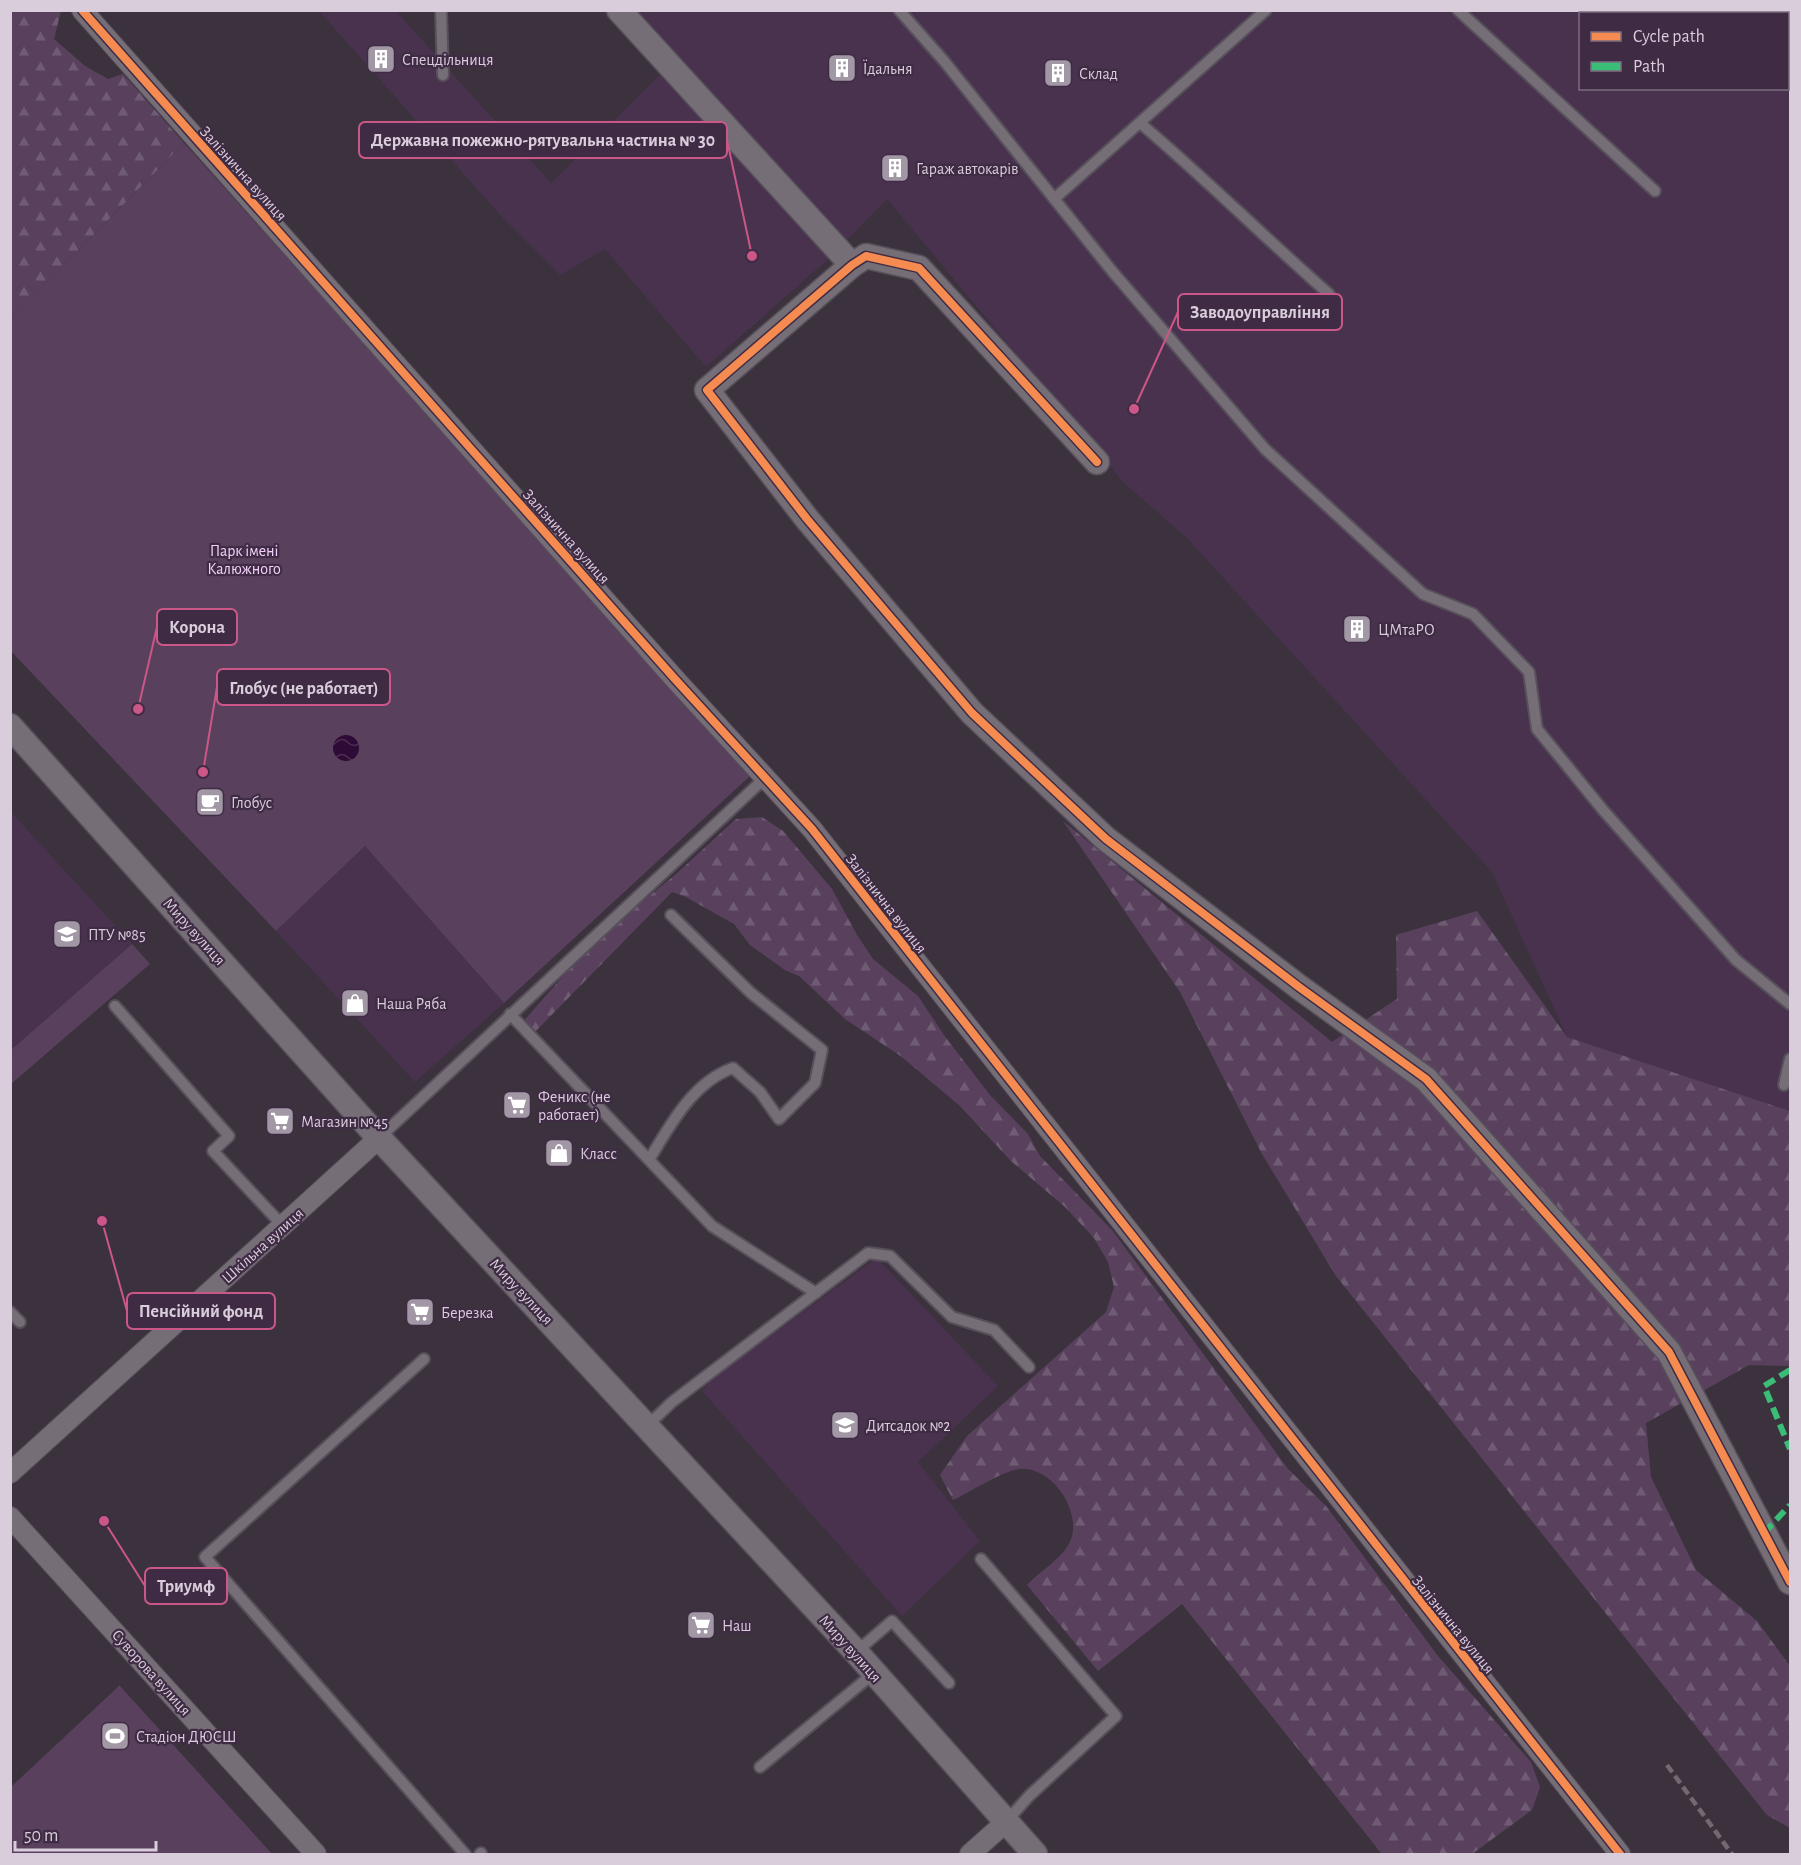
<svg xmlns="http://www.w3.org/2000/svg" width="1801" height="1865" font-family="'Alegreya Sans',sans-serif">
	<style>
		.built { fill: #48324e; fill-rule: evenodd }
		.forest { fill: url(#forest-firs) }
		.park { fill: #59415e }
		.water { fill: url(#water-waves) }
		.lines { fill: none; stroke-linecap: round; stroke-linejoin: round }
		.service-casing { stroke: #574f5a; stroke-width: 14 }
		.minor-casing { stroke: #574f5a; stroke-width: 22 }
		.tertiary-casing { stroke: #574f5a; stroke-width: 27 }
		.service { stroke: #756e77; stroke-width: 10 }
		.minor { stroke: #756e77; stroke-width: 20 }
		.tertiary { stroke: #756e77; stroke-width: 24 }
		.rail { stroke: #726973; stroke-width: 4.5; stroke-dasharray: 9 4.5; stroke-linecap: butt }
		.quiet { stroke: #3abd76; stroke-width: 6; stroke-dasharray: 12 6; stroke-linecap: butt }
		.cycleway-casing { stroke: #3f2c44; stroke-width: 11 }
		.cycleway { stroke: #f68b52; stroke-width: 8 }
		.labels { text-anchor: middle; stroke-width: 4.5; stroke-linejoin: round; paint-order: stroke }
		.poi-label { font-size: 16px; fill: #d9cddc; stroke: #3f2c44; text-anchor: start }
		.street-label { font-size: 16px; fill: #d9cddc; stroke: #3f2c44 }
		.park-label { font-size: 16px; fill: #f3cffb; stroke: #3f2c44 }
		.leader { fill: none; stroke: #ca5788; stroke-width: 2 }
		.callout-dot { fill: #ca5788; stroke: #3f2c44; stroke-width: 2 }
		.callout { fill: #3f2c44; stroke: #ca5788; stroke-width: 2 }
		.callout-label { font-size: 18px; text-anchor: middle; font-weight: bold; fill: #d9cddc }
	</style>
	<defs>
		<pattern id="forest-firs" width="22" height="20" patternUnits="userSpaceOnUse" patternTransform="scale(1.5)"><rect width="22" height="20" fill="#59415e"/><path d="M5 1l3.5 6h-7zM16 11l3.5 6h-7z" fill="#705b74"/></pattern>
		<pattern id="water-waves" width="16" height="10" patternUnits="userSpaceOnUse" patternTransform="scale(1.5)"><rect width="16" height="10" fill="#2e0b36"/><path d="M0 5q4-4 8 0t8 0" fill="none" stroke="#4c2d52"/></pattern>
	</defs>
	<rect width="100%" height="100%" fill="#3c323e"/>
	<path class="built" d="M 319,11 L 396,11 L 551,183 L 660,75 L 834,254 L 706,367 L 605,249 L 560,275 L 502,217 Z
		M 638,11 L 1790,11 L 1790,1111 L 1567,1037 L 1492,872 L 1186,537 L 1124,483 L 887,199 L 846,241 ZM 1580,14 L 1788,14 L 1788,88 L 1580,88 Z
		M 10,811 L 132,944 L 11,1050 L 10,1050 Z
		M 365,846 L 504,1003 L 415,1082 L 276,931 Z
		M 877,1258 L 998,1386 L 918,1462 L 980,1541 L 902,1616 L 702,1391 L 712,1379 Z"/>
	<path class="forest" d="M 11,11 L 61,11 L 54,39 L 85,66 L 108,79 L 123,74 L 184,143 L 11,319 Z
		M 762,817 L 783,831 L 832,889 L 857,935 L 873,959 L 918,996 L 946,1038 L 990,1095 L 1028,1134 L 1040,1156 L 1112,1230 L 1288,1469 L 1326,1506 L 1438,1656 L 1531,1762 L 1540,1787 L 1532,1810 L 1472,1854 L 1382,1854 L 1182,1604 L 1098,1671 L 1027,1585 C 1039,1572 1060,1560 1069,1544 C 1085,1514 1052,1465 1019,1469 C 1002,1471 970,1492 953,1500 L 940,1475 L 967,1436 L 1106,1312 L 1114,1287 L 1108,1262 L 1094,1238 L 1065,1207 L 1011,1161 L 960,1106 L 902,1057 L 845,1019 L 799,976 L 785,970 L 750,945 L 734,924 L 684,896 L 672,892 L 531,1036 L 522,1023 L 591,944 L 676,874 L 736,819 Z
		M 1063,821 L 1332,1042 L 1397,999 L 1396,935 L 1477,911 L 1567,1037 L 1790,1111 L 1790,1366 L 1749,1365 L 1646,1423 L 1651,1477 L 1696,1570 L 1757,1621 L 1790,1666 L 1790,1828 L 1767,1815 L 1336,1276 L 1262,1154 L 1180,992 Z"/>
	<path class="park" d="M 184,143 L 751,775 L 504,1003 L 365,846 L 276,931 L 11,651 L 11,319 Z
		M 132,944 L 150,964 L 11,1084 L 11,1050 Z
		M 120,1685 L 120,1686 L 272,1854 L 11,1854 L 11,1787 Z"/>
	<path class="water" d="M333 748a13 13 0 1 1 26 0a13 13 0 1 1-26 0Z"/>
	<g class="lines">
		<g class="service-casing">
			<path id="service" d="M 441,10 L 443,75
				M 899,10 L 944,61 L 1112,271 L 1265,449 L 1423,594 L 1473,614 L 1529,672 L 1537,729 L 1603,810 L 1736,960 L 1790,1004
				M 1458,10 L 1655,191
				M 1140,123 C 1205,178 1265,238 1329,294
				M 1054,199 L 1266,10
				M 115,1006 L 229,1136 L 213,1151 L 283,1226
				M 510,1014 L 712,1226 L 816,1293
				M 1784,1085 L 1790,1059
				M 379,1138 L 765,778
				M 649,1160 C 670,1125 693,1082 733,1068 L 760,1092 L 779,1119 L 815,1083 L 822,1050 L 751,993 L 671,915
				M 10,1312 L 20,1322
				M 424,1359 L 205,1557 L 465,1854
				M 647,1426 L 672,1402 L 868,1253 L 890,1256 L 952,1317 L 994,1330 L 1029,1367
				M 981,1559 L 1116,1716 L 1029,1796 L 1006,1822
				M 856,1652 L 892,1621 L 949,1683
				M 760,1767 L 874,1673
				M 480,1854 L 481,1853"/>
		</g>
		<g class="minor-casing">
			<path id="minor" d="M 82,10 L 674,678 L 812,829 L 1620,1854
				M 10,1473 L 379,1138
				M 10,1517 L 316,1854
				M 970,1854 L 1006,1822"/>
		</g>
		<g class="tertiary-casing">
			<path id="tertiary" d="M 619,10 L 852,265
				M 1097,462 L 919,268 L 866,256 L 852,265 L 707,390 L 807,519 L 972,713 L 1106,839 L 1299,987 L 1426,1079 L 1669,1352 L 1790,1582
				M 10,726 L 379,1138 L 856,1652 L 1035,1854"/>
		</g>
		<use href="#service" class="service"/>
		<use href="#minor" class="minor"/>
		<use href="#tertiary" class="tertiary"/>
		<path class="rail" d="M 1667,1765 L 1732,1854"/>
		<path class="quiet" d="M 1790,1370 L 1764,1386 L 1790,1449
			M 1764,1533 L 1790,1505"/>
		<g class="cycleway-casing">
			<path id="cycleway" d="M 82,10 L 674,678 L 812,829 L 1620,1854
				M 1097,462 L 919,268 L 866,256 L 852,265 L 707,390 L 807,519 L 972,713 L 1106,839 L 1299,987 L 1426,1079 L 1669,1352 L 1790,1582"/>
		</g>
		<use href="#cycleway" class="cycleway"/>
	</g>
	<defs>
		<g id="building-square" transform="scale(1.5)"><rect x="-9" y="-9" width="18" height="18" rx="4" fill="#a297a5" stroke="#3f2c44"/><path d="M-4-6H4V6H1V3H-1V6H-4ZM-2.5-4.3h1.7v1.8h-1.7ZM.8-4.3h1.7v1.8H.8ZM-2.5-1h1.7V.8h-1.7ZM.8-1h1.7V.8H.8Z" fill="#fff"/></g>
		<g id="cafe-square" transform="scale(1.5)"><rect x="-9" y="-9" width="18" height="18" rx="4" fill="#a297a5" stroke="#3f2c44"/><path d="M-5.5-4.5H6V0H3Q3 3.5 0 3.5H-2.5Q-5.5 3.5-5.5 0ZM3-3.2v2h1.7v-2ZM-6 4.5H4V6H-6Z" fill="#fff"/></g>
		<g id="university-square" transform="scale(1.5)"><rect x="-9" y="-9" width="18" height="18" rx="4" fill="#a297a5" stroke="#3f2c44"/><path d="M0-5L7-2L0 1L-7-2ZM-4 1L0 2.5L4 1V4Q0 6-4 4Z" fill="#fff"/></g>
		<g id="shop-square" transform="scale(1.5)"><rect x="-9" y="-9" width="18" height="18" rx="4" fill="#a297a5" stroke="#3f2c44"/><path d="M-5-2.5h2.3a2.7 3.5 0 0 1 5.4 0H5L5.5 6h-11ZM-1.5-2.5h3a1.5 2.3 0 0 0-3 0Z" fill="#fff"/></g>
		<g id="supermarket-square" transform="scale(1.5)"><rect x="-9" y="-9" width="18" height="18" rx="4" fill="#a297a5" stroke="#3f2c44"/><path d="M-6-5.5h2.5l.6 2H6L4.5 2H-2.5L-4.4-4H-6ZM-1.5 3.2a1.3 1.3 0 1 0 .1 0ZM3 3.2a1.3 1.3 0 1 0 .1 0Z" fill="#fff"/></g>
		<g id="school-square" transform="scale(1.5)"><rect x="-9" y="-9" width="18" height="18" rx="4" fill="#a297a5" stroke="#3f2c44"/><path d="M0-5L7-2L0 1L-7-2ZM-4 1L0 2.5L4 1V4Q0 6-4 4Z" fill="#fff"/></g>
		<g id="stadium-square" transform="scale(1.5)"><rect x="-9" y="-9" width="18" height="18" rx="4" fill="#a297a5" stroke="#3f2c44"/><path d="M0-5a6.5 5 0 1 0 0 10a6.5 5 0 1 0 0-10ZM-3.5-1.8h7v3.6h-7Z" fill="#fff"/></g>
	</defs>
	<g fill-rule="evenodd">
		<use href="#building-square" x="381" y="59"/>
		<use href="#building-square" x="842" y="68"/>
		<use href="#building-square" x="1058" y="73"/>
		<use href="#building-square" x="895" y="168"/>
		<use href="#building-square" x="1357" y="629"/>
		<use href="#cafe-square" x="210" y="802"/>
		<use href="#university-square" x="67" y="934"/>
		<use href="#shop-square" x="355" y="1003"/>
		<use href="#supermarket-square" x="517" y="1105"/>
		<use href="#supermarket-square" x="280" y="1121"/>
		<use href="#shop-square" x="559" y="1153"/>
		<use href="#supermarket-square" x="420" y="1312"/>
		<use href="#school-square" x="845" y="1425"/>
		<use href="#supermarket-square" x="701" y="1625"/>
		<use href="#stadium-square" x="115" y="1736"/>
	</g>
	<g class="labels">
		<g class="poi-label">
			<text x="402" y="65">Спецдільниця</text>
			<text x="863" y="74">Їдальня</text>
			<text x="1079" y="79">Склад</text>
			<text x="916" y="174">Гараж автокарів</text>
			<text x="1378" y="635">ЦМтаРО</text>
			<text x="231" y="808">Глобус</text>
			<text x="88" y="940">ПТУ №85</text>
			<text x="376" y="1009">Наша Ряба</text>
			<text x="538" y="1102">Феникс (не<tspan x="538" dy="18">работает)</tspan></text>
			<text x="301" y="1127">Магазин №45</text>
			<text x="580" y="1159">Класс</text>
			<text x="441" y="1318">Березка</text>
			<text x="866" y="1431">Дитсадок №2</text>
			<text x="722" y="1631">Наш</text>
			<text x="136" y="1742">Стадіон ДЮСШ</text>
		</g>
		<g class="street-label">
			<text transform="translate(244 173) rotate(48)" y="6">Залізнична вулиця</text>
			<text transform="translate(567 536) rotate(48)" y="6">Залізнична вулиця</text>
			<text transform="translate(887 903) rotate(52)" y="6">Залізнична вулиця</text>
			<text transform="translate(195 931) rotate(48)" y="6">Миру вулиця</text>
			<text transform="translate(262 1245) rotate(-42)" y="6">Шкільна вулиця</text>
			<text transform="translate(522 1291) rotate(47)" y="6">Миру вулиця</text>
			<text transform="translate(1454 1624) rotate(51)" y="6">Залізнична вулиця</text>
			<text transform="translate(851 1648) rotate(48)" y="6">Миру вулиця</text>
			<text transform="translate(152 1672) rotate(48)" y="6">Суворова вулиця</text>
		</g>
		<g class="park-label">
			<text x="244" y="556">Парк імені<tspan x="244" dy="18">Калюжного</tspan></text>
		</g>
	</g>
	<path class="leader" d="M752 256L727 140M1134 409L1178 312M138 709L157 627M203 772L217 687M102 1221L127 1311M104 1521L145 1586"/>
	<g class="callout-dot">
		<circle cx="752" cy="256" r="6"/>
		<circle cx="1134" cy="409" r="6"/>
		<circle cx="138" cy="709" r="6"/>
		<circle cx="203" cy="772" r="6"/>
		<circle cx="102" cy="1221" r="6"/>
		<circle cx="104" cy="1521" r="6"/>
	</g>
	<g class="callout">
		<rect x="359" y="122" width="368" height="36" rx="6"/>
		<rect x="1178" y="294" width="164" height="36" rx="6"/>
		<rect x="157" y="609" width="80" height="36" rx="6"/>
		<rect x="217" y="669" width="173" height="36" rx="6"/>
		<rect x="127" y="1293" width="148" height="36" rx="6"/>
		<rect x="145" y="1568" width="82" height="36" rx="6"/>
	</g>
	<g class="callout-label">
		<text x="543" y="146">Державна пожежно-рятувальна частина № 30</text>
		<text x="1260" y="318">Заводоуправління</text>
		<text x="197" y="633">Корона</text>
		<text x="304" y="694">Глобус (не работает)</text>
		<text x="201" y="1317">Пенсійний фонд</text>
		<text x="186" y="1592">Триумф</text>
	</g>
	<rect width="1801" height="1865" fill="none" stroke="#d9cddc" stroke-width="24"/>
	<rect x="1579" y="12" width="210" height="78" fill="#3f2c44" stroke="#7d6c81" stroke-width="1.5"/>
	<rect x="1591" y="32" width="30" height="9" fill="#f68b52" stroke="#7d6c81" stroke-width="1.5"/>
	<text x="1633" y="42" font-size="18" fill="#d9cddc">Cycle path</text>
	<rect x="1591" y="62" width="30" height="9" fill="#3abd76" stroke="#7d6c81" stroke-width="1.5"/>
	<text x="1633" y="72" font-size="18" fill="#d9cddc">Path</text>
	<path d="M15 1841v9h141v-9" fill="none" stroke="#d9cddc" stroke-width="3"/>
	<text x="24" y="1841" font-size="18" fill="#d9cddc" stroke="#3f2c44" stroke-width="4.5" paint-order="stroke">50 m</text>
</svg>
